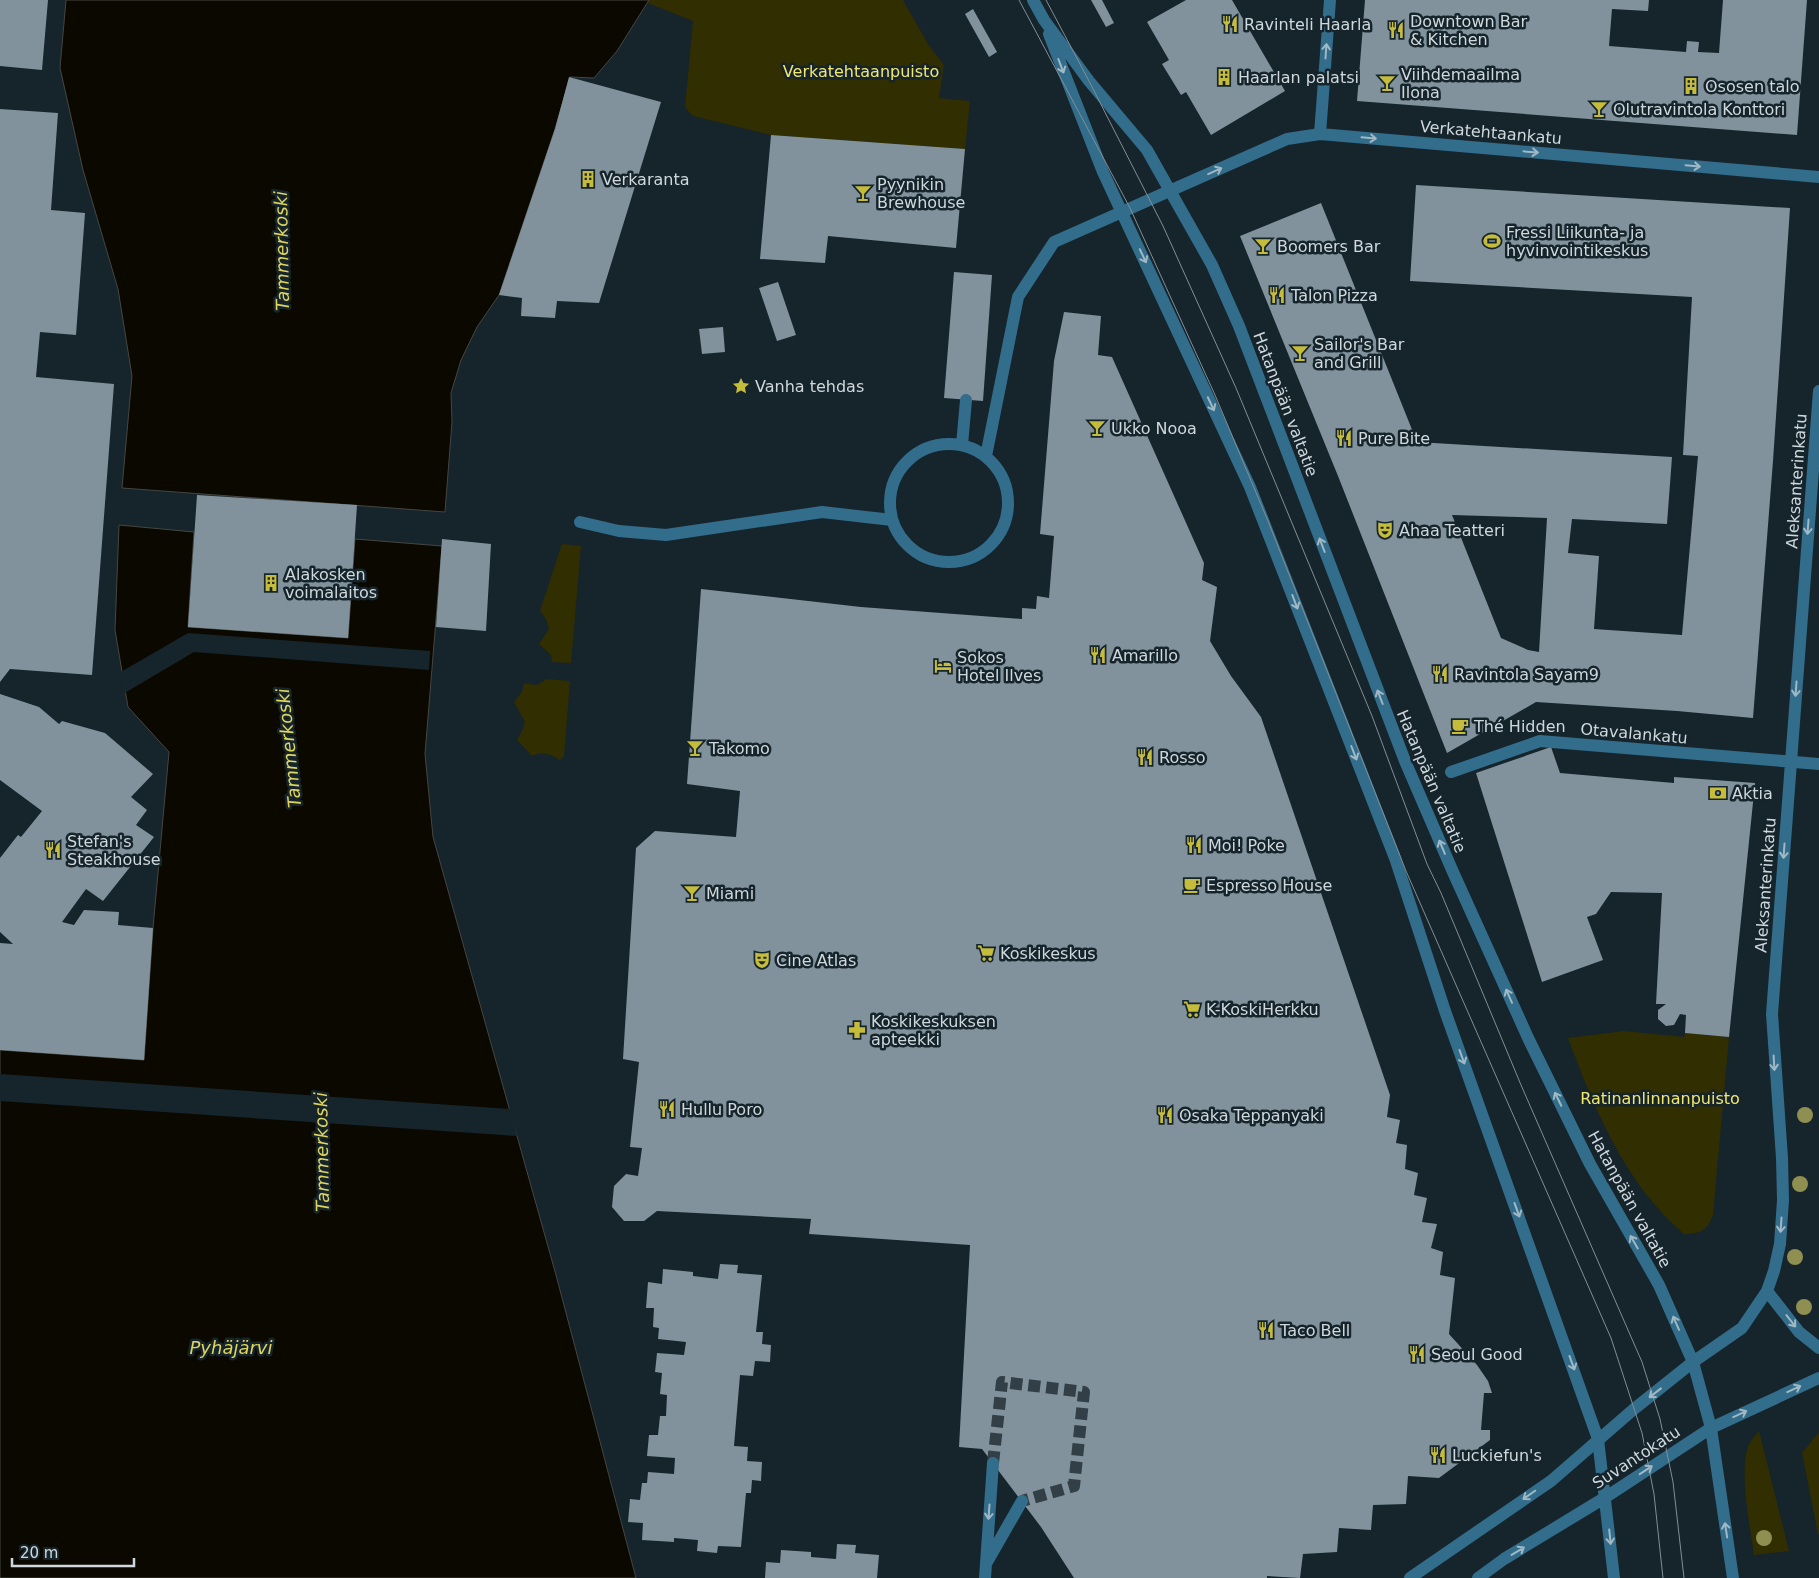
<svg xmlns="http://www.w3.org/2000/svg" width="1819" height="1578" font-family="'DejaVu Sans',sans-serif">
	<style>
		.green { fill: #312e01 }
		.water { fill: #0b0800; stroke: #464642 }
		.pier { fill: #16242c }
		.building { fill: #81929c; fill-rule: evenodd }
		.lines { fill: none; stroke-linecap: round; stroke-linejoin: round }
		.minor-tunnel { stroke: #323f47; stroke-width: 12; stroke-dasharray: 12 6; stroke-linecap: butt }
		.minor { stroke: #326d8b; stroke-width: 12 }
		.tram { stroke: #838e95; stroke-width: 1 }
		.tree { fill: #8e8f50 }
		.oneway { stroke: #a0b8c4 }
		.labels { text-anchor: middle; stroke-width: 5; stroke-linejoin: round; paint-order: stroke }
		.poi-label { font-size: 16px; fill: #cfd8dd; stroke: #16242c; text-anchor: start }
		.park-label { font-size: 16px; fill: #f1e76e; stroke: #16242c }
		.street-label { font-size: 16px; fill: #cfd8dd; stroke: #16242c }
		.water-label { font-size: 18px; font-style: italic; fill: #e0d65c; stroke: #16242c }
	</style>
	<rect width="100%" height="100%" fill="#16242c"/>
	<path class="green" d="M 649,0 L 903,0 L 928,44 L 944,65 L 939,98 L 970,101 L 965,149 L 771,135 L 693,116 L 685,107 L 693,21 L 648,3 Z
		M 562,544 L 581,546 L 571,663 L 552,662 L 551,655 L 539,644 L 549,629 L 546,619 L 540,611 Z
		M 547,679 L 570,681 L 564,756 L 560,760 C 550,754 543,751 532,756 L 517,740 L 522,731 L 525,722 L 514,702 L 522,692 L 524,683 L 537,685 Z
		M 1624,1031 L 1684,1037 L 1685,1033 L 1729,1037 L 1713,1215 C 1707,1231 1700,1234 1684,1234 C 1625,1184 1594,1108 1568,1038 Z
		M 1759,1431 L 1789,1551 L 1754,1555 C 1750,1527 1740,1477 1747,1450 C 1749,1442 1754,1437 1759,1431 Z
		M 1819,1432 L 1819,1534 L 1818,1534 L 1802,1453 Z"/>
	<path class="water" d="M 66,0 L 649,0 L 617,51 L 594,78 L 570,77 L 555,129 L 499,295 L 477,327 L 461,360 L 451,393 L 452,422 L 445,512 L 122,488 L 132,376 L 118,289 L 83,170 L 60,68 Z
		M 119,525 L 194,532 L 188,627 L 348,638 L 355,539 L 442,546 L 425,754 L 433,837 L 556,1275 L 636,1578 L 0,1578 L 0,1050 L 144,1060 L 153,928 L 169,752 L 128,707 L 115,630 Z"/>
	<path class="pier" d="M 188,633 L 430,651 L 429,670 L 194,652 L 123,694 L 119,673 Z
		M 0,1074 L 511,1109 L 517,1136 L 0,1101 Z"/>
	<path class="building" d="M 0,0 L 48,0 L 42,70 L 0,66 Z
		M 1091,0 L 1102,0 L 1114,23 L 1106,27 Z
		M 1186,0 L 1232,0 L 1285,91 L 1211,135 L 1186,92 L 1181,95 L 1162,64 L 1169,60 L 1147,22 Z
		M 1365,0 L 1649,0 L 1648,11 L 1612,9 L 1609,46 L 1686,52 L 1687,41 L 1699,42 L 1698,52 L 1719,53 L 1723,0 L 1807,0 L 1797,135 L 1357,101 Z
		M 973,9 L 997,52 L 989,57 L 965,14 Z
		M 569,77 L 661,102 L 599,303 L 557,301 L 555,318 L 521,316 L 522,298 L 499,295 L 555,129 Z
		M 0,109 L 58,113 L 51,210 L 85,213 L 76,335 L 40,332 L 36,377 L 114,384 L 92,675 L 10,669 L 0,682 Z
		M 771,135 L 965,149 L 956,248 L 828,236 L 825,263 L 760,259 Z
		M 1416,185 L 1790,208 L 1773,461 L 1753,718 L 1677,711 L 1536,702 L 1447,753 L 1338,476 L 1240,236 L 1321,203 L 1417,442 L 1672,457 L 1667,524 L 1572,519 L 1568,553 L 1599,556 L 1594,629 L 1682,635 L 1698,456 L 1683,455 L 1692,297 L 1410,281 ZM 1452,515 L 1547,518 L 1539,652 L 1528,650 L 1501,638 Z
		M 954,272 L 992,275 L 983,401 L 944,398 Z
		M 778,282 L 796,335 L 777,341 L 759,288 Z
		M 1064,312 L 1101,316 L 1098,355 L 1112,357 L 1204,563 L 1202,580 L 1217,587 L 1210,641 L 1231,676 L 1261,717 L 1390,1095 L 1387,1117 L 1400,1120 L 1396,1143 L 1407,1145 L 1405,1169 L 1418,1173 L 1414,1195 L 1427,1198 L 1422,1222 L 1437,1224 L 1431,1248 L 1443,1252 L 1440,1275 L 1455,1278 L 1449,1334 L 1477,1365 L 1488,1381 L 1492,1393 L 1484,1393 L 1481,1430 L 1490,1430 L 1490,1440 L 1439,1478 L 1408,1476 L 1406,1504 L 1373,1505 L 1371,1530 L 1339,1528 L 1337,1552 L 1303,1554 L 1300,1578 L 1267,1576 L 1267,1578 L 1074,1578 L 1041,1527 L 982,1449 L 959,1447 L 970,1245 L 809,1234 L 811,1219 L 657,1211 L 644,1221 L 624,1221 L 612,1207 L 614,1186 L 626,1174 L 638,1176 L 642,1148 L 630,1147 L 639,1062 L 623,1059 L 636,848 L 655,831 L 736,837 L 740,791 L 687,784 L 701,589 L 861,607 L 1022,619 L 1022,608 L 1036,609 L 1037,596 L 1049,598 L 1054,536 L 1040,534 L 1054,361 Z
		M 723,327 L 725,352 L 702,354 L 699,329 Z
		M 197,495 L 357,505 L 348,638 L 188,627 Z
		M 442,539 L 491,544 L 486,631 L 436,627 Z
		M 0,694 L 39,707 L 59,724 L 62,721 L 105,733 L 153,774 L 131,797 L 147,810 L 136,825 L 154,837 L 103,901 L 86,889 L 62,922 L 74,925 L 84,910 L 119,912 L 118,925 L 153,928 L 144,1060 L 0,1050 L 0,943 L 13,944 L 0,932 L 0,858 L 18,835 L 21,837 L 42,811 L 0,780 Z
		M 1551,747 L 1560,773 L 1674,783 L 1674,777 L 1755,783 L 1729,1037 L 1685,1033 L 1686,1015 L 1680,1014 L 1674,1025 L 1666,1026 L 1658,1019 L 1658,1010 L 1666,1004 L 1656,1004 L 1662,893 L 1611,892 L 1596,914 L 1587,917 L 1603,960 L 1542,982 L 1476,773 Z
		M 720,1264 L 738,1265 L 737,1273 L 762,1275 L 756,1332 L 763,1332 L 762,1344 L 771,1345 L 770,1362 L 755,1361 L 753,1376 L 740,1375 L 734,1446 L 748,1447 L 747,1461 L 762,1462 L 761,1481 L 752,1480 L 751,1493 L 746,1493 L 741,1547 L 718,1546 L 717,1553 L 697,1551 L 698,1540 L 674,1538 L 674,1542 L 642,1540 L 643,1523 L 628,1522 L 630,1499 L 640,1500 L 642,1483 L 647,1483 L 648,1472 L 674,1474 L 675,1458 L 647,1456 L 649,1435 L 658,1435 L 660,1416 L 666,1416 L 667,1395 L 660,1394 L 662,1373 L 655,1372 L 657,1353 L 684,1355 L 686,1342 L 658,1339 L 659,1328 L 653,1327 L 654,1308 L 646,1308 L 648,1282 L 662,1284 L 663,1269 L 693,1272 L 693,1276 L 718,1279 Z
		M 837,1544 L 856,1545 L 855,1553 L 879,1555 L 877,1578 L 765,1578 L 766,1562 L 780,1563 L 781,1550 L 811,1552 L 811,1557 L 836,1559 Z"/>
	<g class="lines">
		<path class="minor-tunnel" d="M 993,1463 L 1002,1382 L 1084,1392 L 1074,1486 L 1022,1501"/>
		<path class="minor" d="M 1033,0 L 1044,20 L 1089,81 L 1147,150 L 1212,265 L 1239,326 L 1405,761 L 1453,872 L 1529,1040 L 1590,1164 L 1659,1285 L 1693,1362 L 1711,1428 L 1733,1578
			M 1049,34 L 1103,172 L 1250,487 L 1395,858 L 1445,1011 L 1598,1439 L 1614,1578
			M 1320,134 L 1330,0
			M890 503a59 59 0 1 1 118 0a59 59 0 1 1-118 0Z
			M 962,445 L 966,400
			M 986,456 L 1018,297 L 1054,242 L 1287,139 L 1320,134 L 1819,177
			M 580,522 L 619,531 L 666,535 L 822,512 L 892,520
			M 1451,772 L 1540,741 L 1819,764
			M 1767,1291 L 1799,1332 L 1819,1348
			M 987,1562 L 1022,1501
			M 985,1578 L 993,1463
			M 1410,1578 L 1551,1481 L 1634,1409 L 1693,1362 L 1742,1328 L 1767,1291 L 1774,1271 L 1780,1244 L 1783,1200 L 1782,1158 L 1772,1014 L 1819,391
			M 1478,1578 L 1504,1559 L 1606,1497 L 1711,1428 L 1819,1378"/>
		<path class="tram" d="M 1019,0 L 1130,208 L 1215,395 L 1268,521 L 1406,871 L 1611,1338 L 1642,1433 L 1654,1494 L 1663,1578
			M 1046,0 L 1089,81 L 1163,226 L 1236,388 L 1372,716 L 1427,864 L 1441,893 L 1521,1085 L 1642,1362 L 1660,1419 L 1673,1482 L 1684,1578"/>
	</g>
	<g class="tree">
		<circle cx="1805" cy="1115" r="8"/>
		<circle cx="1800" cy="1184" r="8"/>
		<circle cx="1795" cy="1257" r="8"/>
		<circle cx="1804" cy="1307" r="8"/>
		<circle cx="1764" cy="1538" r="8"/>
	</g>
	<defs><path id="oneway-shaft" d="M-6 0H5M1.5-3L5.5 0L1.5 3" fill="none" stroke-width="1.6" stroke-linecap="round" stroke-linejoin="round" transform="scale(1.25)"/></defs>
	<g class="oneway">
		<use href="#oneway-shaft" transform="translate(1326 51) rotate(-86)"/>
		<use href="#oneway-shaft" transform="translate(1061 66) rotate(69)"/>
		<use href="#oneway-shaft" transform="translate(1369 138) rotate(5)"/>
		<use href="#oneway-shaft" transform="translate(1531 152) rotate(5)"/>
		<use href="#oneway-shaft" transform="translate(1693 166) rotate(5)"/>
		<use href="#oneway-shaft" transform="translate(1215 171) rotate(-24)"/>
		<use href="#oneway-shaft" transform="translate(1143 256) rotate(65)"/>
		<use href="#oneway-shaft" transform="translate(1211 404) rotate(65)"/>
		<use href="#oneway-shaft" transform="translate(1808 527) rotate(94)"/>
		<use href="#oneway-shaft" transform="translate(1322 545) rotate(-111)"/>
		<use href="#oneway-shaft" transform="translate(1295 602) rotate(69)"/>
		<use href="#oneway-shaft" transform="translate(1796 689) rotate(94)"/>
		<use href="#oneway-shaft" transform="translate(1380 697) rotate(-111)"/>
		<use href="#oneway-shaft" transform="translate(1354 753) rotate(69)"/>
		<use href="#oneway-shaft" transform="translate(1442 847) rotate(-113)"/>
		<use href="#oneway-shaft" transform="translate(1784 851) rotate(94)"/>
		<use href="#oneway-shaft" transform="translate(1509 996) rotate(-114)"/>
		<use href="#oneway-shaft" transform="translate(1462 1057) rotate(70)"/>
		<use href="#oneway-shaft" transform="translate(1774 1063) rotate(87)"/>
		<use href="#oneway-shaft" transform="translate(1558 1099) rotate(-116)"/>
		<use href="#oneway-shaft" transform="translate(1517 1210) rotate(70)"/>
		<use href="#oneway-shaft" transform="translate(1781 1225) rotate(94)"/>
		<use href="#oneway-shaft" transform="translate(1634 1242) rotate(-120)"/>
		<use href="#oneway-shaft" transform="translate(1791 1321) rotate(52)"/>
		<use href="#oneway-shaft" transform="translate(1676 1323) rotate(-114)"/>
		<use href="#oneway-shaft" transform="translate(1572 1363) rotate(70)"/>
		<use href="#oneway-shaft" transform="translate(1794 1389) rotate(-25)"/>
		<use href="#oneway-shaft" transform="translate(1655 1393) rotate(142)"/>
		<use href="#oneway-shaft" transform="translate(1740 1414) rotate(-25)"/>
		<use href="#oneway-shaft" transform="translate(1646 1470) rotate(-33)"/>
		<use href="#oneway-shaft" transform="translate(1529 1495) rotate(145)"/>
		<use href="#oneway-shaft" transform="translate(989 1512) rotate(94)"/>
		<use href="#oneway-shaft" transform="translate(1726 1530) rotate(-99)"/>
		<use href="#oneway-shaft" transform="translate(1610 1537) rotate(84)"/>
		<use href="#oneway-shaft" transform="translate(1518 1551) rotate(-31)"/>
	</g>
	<defs>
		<g id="restaurant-bare" transform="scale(1.35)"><path d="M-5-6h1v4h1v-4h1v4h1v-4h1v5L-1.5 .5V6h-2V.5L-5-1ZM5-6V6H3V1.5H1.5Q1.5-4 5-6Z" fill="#c6bc3c" stroke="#16242c" stroke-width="2.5" paint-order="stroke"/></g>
		<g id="building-bare" transform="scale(1.35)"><path d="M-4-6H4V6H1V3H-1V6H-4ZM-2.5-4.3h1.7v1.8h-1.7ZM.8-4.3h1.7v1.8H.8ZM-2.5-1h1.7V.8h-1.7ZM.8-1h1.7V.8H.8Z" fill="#c6bc3c" stroke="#16242c" stroke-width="2.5" paint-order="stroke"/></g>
		<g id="bar-bare" transform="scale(1.35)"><path d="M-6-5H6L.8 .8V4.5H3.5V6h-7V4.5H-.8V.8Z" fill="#c6bc3c" stroke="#16242c" stroke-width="2.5" paint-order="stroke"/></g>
		<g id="stadium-bare" transform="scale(1.35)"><path d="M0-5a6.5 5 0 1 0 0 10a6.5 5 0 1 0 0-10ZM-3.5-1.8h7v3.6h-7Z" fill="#c6bc3c" stroke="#16242c" stroke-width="2.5" paint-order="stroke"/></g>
		<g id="sight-bare" transform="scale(1.35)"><path d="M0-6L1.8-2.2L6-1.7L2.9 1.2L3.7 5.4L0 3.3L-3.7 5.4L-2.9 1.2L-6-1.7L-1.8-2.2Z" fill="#c6bc3c" stroke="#16242c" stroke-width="2.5" paint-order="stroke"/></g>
		<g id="theatre-bare" transform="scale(1.35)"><path d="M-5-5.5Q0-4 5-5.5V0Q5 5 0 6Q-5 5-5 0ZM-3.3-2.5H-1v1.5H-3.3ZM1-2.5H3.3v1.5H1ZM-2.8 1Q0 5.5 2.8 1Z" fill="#c6bc3c" stroke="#16242c" stroke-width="2.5" paint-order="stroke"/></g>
		<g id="hotel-bare" transform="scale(1.35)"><path d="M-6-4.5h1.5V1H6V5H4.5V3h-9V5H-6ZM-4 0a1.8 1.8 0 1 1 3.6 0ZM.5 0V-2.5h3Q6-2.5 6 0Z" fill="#c6bc3c" stroke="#16242c" stroke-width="2.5" paint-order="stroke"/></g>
		<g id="cafe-bare" transform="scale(1.35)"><path d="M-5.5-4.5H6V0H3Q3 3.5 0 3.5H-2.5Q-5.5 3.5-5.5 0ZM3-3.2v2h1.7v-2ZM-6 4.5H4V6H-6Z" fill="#c6bc3c" stroke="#16242c" stroke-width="2.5" paint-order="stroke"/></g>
		<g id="bank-bare" transform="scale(1.35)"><path d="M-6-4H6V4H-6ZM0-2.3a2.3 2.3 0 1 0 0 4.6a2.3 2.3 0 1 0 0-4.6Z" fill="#c6bc3c" stroke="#16242c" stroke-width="2.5" paint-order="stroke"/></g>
		<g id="supermarket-bare" transform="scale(1.35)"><path d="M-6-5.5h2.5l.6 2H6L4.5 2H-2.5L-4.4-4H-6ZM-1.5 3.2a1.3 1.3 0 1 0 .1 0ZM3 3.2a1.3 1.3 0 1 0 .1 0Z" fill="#c6bc3c" stroke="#16242c" stroke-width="2.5" paint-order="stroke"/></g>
		<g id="pharmacy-bare" transform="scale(1.35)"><path d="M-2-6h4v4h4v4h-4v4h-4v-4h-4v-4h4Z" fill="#c6bc3c" stroke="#16242c" stroke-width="2.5" paint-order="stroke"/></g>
	</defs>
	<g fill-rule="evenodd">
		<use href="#restaurant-bare" x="1230" y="24"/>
		<use href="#restaurant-bare" x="1396" y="30"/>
		<use href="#building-bare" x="1224" y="77"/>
		<use href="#bar-bare" x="1387" y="83"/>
		<use href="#building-bare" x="1691" y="86"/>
		<use href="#bar-bare" x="1599" y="109"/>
		<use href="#building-bare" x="588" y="179"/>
		<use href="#bar-bare" x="863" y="193"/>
		<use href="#stadium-bare" x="1492" y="241"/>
		<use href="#bar-bare" x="1263" y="246"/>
		<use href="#restaurant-bare" x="1277" y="295"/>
		<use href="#bar-bare" x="1300" y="353"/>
		<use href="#sight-bare" x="741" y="386"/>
		<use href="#bar-bare" x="1097" y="428"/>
		<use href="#restaurant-bare" x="1344" y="438"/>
		<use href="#theatre-bare" x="1385" y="530"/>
		<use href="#building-bare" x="271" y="583"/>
		<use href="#restaurant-bare" x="1098" y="655"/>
		<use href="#hotel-bare" x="943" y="666"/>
		<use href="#restaurant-bare" x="1440" y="674"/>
		<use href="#cafe-bare" x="1460" y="726"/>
		<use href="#bar-bare" x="695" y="748"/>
		<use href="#restaurant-bare" x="1145" y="757"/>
		<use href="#bank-bare" x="1718" y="793"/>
		<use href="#restaurant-bare" x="1194" y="845"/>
		<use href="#restaurant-bare" x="53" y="850"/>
		<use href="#cafe-bare" x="1192" y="885"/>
		<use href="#bar-bare" x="692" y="893"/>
		<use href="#supermarket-bare" x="986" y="953"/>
		<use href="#theatre-bare" x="762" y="960"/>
		<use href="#supermarket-bare" x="1192" y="1009"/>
		<use href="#pharmacy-bare" x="857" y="1030"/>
		<use href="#restaurant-bare" x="667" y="1109"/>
		<use href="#restaurant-bare" x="1165" y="1115"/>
		<use href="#restaurant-bare" x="1266" y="1330"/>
		<use href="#restaurant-bare" x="1417" y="1354"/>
		<use href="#restaurant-bare" x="1438" y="1455"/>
	</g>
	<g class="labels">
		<g class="poi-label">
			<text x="1410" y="27">Downtown Bar<tspan x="1410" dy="18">&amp; Kitchen</tspan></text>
			<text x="1244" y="30">Ravinteli Haarla</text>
			<text x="1401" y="80">Viihdemaailma<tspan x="1401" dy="18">Ilona</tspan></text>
			<text x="1238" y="83">Haarlan palatsi</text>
			<text x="1705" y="92">Ososen talo</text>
			<text x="1613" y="115">Olutravintola Konttori</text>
			<text x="602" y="185">Verkaranta</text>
			<text x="877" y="190">Pyynikin<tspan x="877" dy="18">Brewhouse</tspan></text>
			<text x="1506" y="238">Fressi Liikunta- ja<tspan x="1506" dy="18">hyvinvointikeskus</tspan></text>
			<text x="1277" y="252">Boomers Bar</text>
			<text x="1291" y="301">Talon Pizza</text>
			<text x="1314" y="350">Sailor's Bar<tspan x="1314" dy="18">and Grill</tspan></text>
			<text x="755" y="392">Vanha tehdas</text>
			<text x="1111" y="434">Ukko Nooa</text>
			<text x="1358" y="444">Pure Bite</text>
			<text x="1399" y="536">Ahaa Teatteri</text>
			<text x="285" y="580">Alakosken<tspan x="285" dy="18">voimalaitos</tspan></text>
			<text x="1112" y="661">Amarillo</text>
			<text x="957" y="663">Sokos<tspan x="957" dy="18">Hotel Ilves</tspan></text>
			<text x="1454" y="680">Ravintola Sayam9</text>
			<text x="1474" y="732">Thé Hidden</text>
			<text x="709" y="754">Takomo</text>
			<text x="1159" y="763">Rosso</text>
			<text x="1732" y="799">Aktia</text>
			<text x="67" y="847">Stefan's<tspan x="67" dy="18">Steakhouse</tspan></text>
			<text x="1208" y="851">Moi! Poke</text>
			<text x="1206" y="891">Espresso House</text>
			<text x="706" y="899">Miami</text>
			<text x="1000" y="959">Koskikeskus</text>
			<text x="776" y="966">Cine Atlas</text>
			<text x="1206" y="1015">K-KoskiHerkku</text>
			<text x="871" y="1027">Koskikeskuksen<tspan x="871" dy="18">apteekki</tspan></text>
			<text x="681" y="1115">Hullu Poro</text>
			<text x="1179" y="1121">Osaka Teppanyaki</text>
			<text x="1280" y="1336">Taco Bell</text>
			<text x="1431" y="1360">Seoul Good</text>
			<text x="1452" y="1461">Luckiefun's</text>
		</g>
		<g class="park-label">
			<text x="861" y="77">Verkatehtaanpuisto</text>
			<text x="1660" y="1104">Ratinanlinnanpuisto</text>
		</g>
		<g class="street-label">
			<text transform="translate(1491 132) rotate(5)" y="6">Verkatehtaankatu</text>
			<text transform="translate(1286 404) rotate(69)" y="6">Hatanpään valtatie</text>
			<text transform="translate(1796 481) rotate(-86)" y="6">Aleksanterinkatu</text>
			<text transform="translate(1634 733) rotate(5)" y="6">Otavalankatu</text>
			<text transform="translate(1432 781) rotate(67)" y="6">Hatanpään valtatie</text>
			<text transform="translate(1765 885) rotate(-86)" y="6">Aleksanterinkatu</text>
			<text transform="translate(1630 1199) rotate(61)" y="6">Hatanpään valtatie</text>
			<text transform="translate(1636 1457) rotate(-33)" y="6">Suvantokatu</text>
		</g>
		<g class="water-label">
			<text transform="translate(282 251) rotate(-91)" y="6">Tammerkoski</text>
			<text transform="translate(289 748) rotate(-96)" y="6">Tammerkoski</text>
			<text transform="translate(322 1152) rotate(-91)" y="6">Tammerkoski</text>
			<text x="231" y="1354">Pyhäjärvi</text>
		</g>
	</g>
	<path d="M12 1558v8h122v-8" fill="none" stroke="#cfd8dd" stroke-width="2.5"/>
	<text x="20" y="1558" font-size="15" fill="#cfd8dd" stroke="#16242c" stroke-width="4" paint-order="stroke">20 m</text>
</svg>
